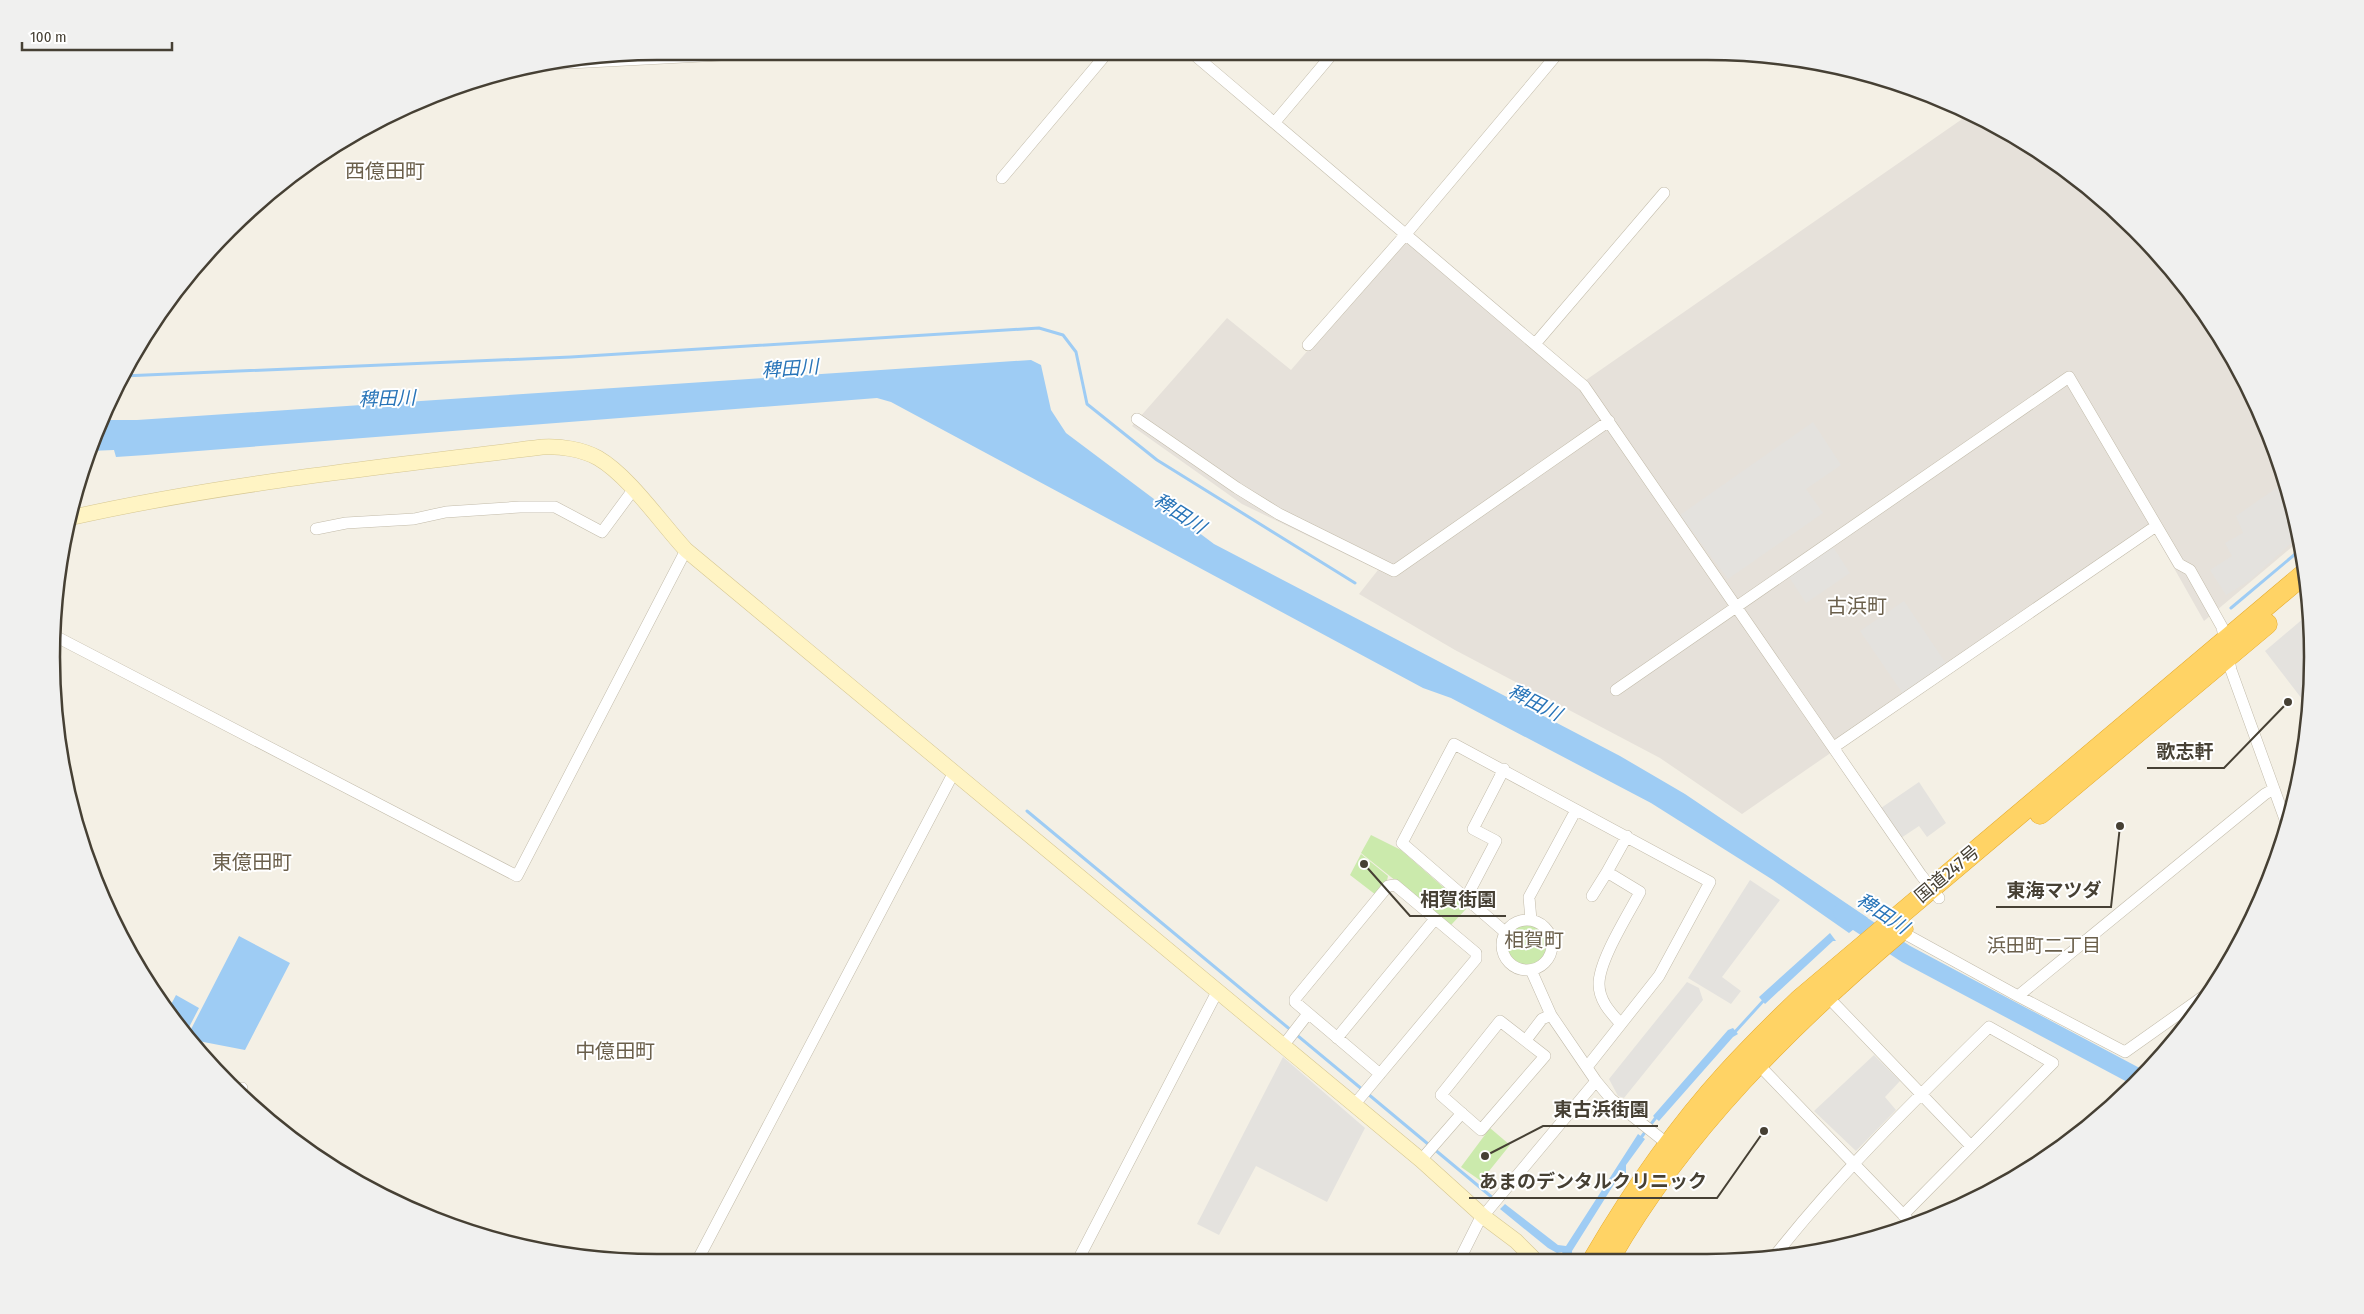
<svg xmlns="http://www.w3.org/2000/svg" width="2364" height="1314" font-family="'Fira Sans Condensed','Noto Sans JP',sans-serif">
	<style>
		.industrial { fill: #e6e1da }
		.green { fill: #cbeaac }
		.parking { fill: #e4e2de }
		.water { fill: #9eccf4 }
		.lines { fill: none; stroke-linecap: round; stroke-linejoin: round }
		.stream { stroke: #9eccf4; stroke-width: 3 }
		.river { stroke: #9eccf4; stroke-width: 18 }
		.street-casing { stroke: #c2bbaa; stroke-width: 12 }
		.secondary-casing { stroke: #d6c792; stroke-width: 16 }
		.highway-casing { stroke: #e6ab2d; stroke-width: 21 }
		.street { stroke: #fff; stroke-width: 11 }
		.secondary { stroke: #fff4c4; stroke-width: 15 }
		.highway { stroke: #ffd365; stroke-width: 20 }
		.rail-casing { stroke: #959595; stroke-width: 5 }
		.rail { stroke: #fff; stroke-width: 3; stroke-dasharray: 9; stroke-linecap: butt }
		.labels { text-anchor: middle; stroke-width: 4; stroke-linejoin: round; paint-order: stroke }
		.street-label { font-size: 18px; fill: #464034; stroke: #fff }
		.water-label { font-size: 19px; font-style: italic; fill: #2874b8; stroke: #fff }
		.neighbourhood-label { font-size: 19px; fill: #6a5f4b; stroke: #fff }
		.quarter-label { font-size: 20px; fill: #6a5f4b; stroke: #fff }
		.rim { fill: none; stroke: #464034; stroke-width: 2.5 }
		.leader { fill: none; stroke: #464034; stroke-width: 2 }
		.callout-dot { fill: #464034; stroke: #fff; stroke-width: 2 }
		.callout-label { font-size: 19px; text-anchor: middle; font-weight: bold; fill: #464034; stroke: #fff; stroke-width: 4; stroke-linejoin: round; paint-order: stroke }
	</style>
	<rect width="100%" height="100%" fill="#f4f0e5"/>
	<path class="industrial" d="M 1968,115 L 2010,132 L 2106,201 L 2187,288 L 2250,389 L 2292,500 L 2299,541 L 2204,621 L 2153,531 L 1742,814 L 1660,758 L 1455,650 L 1359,594 L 1378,570 L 1242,504 L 1132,426 L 1227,318 L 1291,370 L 1411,231 L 1586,380 Z"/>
	<path class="green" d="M 1371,835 L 1401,850 L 1467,908 L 1451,925 L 1361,853 Z
		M 1361,854 L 1388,876 L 1387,881 L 1376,895 L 1350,875 Z
		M1506 946a22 22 0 1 1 44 0a22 22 0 1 1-44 0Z
		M 1490,1128 L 1510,1145 L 1481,1181 L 1461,1167 Z"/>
	<path class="parking" d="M 1813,422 L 1841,465 L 1806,489 L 1823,513 L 1728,579 L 1680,515 Z
		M 2285,482 L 2292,500 L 2298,537 L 2249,581 L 2226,595 L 2210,570 L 2232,556 L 2225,543 L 2243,533 L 2236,516 Z
		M 1833,547 L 1850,573 L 1806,603 L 1789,577 Z
		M 1904,601 L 1947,665 L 1903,694 L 1860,631 Z
		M 2311,612 L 2311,617 L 2309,708 L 2265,651 Z
		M 1919,782 L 1946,823 L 1927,837 L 1919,826 L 1901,838 L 1881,808 Z
		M 1750,880 L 1780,900 L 1722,977 L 1741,991 L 1731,1004 L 1688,978 Z
		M 1687,982 L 1699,988 L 1703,1000 L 1624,1098 L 1618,1096 L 1609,1079 Z
		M 1874,1055 L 1900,1081 L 1885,1097 L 1896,1110 L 1856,1151 L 1814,1111 Z
		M 1283,1057 L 1365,1128 L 1327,1202 L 1256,1166 L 1219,1235 L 1197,1224 Z"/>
	<path class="water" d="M 1031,360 L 1041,365 L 1051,410 L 1066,433 L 1214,544 L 1620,756 L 1685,794 L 1868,918 L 1849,933 L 1773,880 L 1651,803 L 1451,698 L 1423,688 L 891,402 L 877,398 L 146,455 L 116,457 L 114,450 L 89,451 L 100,420 L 137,420 Z
		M 1830,933 L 1836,941 L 1833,941 L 1765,1004 L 1759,997 Z
		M 239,936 L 290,963 L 245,1050 L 188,1039 L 187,1037 Z
		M 176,995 L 199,1008 L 185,1035 L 167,1012 Z
		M 1733,1028 L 1738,1034 L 1733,1037 L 1659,1121 L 1653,1116 L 1728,1030 Z
		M 1638,1134 L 1645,1139 L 1626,1165 L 1626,1175 L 1616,1181 L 1572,1251 L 1572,1258 L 1561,1258 L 1563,1254 L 1562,1252 L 1557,1253 L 1548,1248 L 1500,1209 L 1505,1204 L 1558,1245 L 1566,1246 Z"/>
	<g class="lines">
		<path class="stream" d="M 123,376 L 571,357 L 1039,328 L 1063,335 L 1076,352 L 1087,404 L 1157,460 L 1355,583
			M 2231,608 L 2300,550
			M 1027,811 L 1363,1090
			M 1734,1033 L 1765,999
			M 1368,1094 L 1494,1199
			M 1640,1139 L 1657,1116"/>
		<path class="river" d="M 1842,912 L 1906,954 L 2141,1079"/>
		<g class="street-casing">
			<path id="street" d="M 1191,52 L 1584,386 L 1921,875 L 1939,898
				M 531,65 L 795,51
				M 1275,122 L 1334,52
				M 1002,178 L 1108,52
				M 1535,344 L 1664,193
				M 1308,345 L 1406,234 L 1559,52
				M 1137,419 L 1237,488 L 1279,514 L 1394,571 L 1609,421
				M 316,529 L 346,523 L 414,519 L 446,512 L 520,507 L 555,507 L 602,532 L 633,490
				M 53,635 L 517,876 L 686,550
				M 1616,690 L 2069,377 L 2179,564 L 2190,570 L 2222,627 L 2231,670 L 2287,825
				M 1834,747 L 2156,526
				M 1592,896 L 1607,872
				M 1465,900 L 1496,841 L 1473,829 L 1504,769
				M1502 945a25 25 0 1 1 50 0a25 25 0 1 1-50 0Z
				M 1531,920 L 1529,897 L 1576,810
				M 1900,931 L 2018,996 L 2265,794 L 2274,789
				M 1505,932 L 1402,843 L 1454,744 L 1710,882 L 1659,976 L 1587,1067
				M 1531,970 L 1551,1015 L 1596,1081 L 1611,1099 L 1669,1145
				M 1826,995 L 1971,1146
				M 2018,996 L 2125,1052 L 2204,996
				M 1500,1021 L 1545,1056 L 1481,1130 L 1441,1095 Z
				M 1621,1024 C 1611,1013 1599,1001 1599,984 C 1599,960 1628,915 1640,892 L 1607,872 L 1627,836
				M 1337,1038 L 1435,919
				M 1526,1040 L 1542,1019 L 1551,1015
				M 1283,1046 L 1307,1015
				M 1757,1063 L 1913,1225
				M 241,1093 L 242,1088
				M 1354,1105 L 1476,959 L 1476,953 L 1395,885 L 1388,886 L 1295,999 L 1295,1002 L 1380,1074
				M 1421,1160 L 1462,1113
				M 1773,1258 C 1839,1174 1913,1102 1989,1027 L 2053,1063 L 1903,1215
				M 1460,1259 L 1479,1221 L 1596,1081
				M 1078,1260 L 1217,992
				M 697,1261 L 954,772"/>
		</g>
		<g class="secondary-casing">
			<path id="secondary" d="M 69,518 C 224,483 384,467 542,447 C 560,446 582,449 598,458 C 629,476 661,523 686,550 L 1421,1160 L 1484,1217 L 1516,1241 L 1533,1258"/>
		</g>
		<g class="highway-casing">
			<path id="highway" d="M 2040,814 L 2267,624
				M 1594,1258 C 1632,1193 1676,1129 1727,1073 C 1750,1048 1774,1024 1799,1000 L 2304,574
				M 1610,1258 C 1684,1129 1790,1025 1903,929"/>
		</g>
		<use href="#street" class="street"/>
		<use href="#secondary" class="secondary"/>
		<use href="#highway" class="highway"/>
		<g class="rail-casing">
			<path id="rail" d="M 2039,1163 L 2150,1067"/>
		</g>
		<use href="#rail" class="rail"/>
	</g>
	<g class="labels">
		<g class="street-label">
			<text transform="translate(1947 874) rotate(-40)" y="6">国道247号</text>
		</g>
		<g class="water-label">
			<text transform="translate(790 368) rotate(-4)" y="7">稗田川</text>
			<text transform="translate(387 398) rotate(-2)" y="7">稗田川</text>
			<text transform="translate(1180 513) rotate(33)" y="7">稗田川</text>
			<text transform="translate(1535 702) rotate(27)" y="7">稗田川</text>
			<text transform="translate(1883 913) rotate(33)" y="7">稗田川</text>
		</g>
		<g class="neighbourhood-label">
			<text x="2044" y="952">浜田町二丁目</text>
		</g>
		<g class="quarter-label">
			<text x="385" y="178">西億田町</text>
			<text x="1857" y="613">古浜町</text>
			<text x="252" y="869">東億田町</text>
			<text x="1534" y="947">相賀町</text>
			<text x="615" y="1058">中億田町</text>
		</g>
	</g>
	<path d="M0 0H2364V1314H0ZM657 60H1707A597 597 0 0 1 2304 657V657A597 597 0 0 1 1707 1254H657A597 597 0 0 1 60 657V657A597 597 0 0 1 657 60Z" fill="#f0f0ef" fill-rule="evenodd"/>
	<path class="rim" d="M657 60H1707A597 597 0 0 1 2304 657V657A597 597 0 0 1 1707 1254H657A597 597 0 0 1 60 657V657A597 597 0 0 1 657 60Z"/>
	<path class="leader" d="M2288 702L2224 768H2147M2120 826L2111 907H1996M1364 864L1410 916H1506M1485 1156L1543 1126H1658M1764 1131L1717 1198H1469"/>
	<g class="callout-dot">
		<circle cx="2288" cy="702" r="5"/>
		<circle cx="2120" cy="826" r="5"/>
		<circle cx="1364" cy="864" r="5"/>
		<circle cx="1485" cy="1156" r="5"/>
		<circle cx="1764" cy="1131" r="5"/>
	</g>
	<g class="callout-label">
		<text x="2185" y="758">歌志軒</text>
		<text x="2054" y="897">東海マツダ</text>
		<text x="1458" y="906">相賀街園</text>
		<text x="1601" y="1116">東古浜街園</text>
		<text x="1593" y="1188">あまのデンタルクリニック</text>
	</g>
	<path d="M22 42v8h150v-8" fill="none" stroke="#464034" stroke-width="2.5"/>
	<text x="30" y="42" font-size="15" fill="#464034" stroke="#ffffff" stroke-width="4" paint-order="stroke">100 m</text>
</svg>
